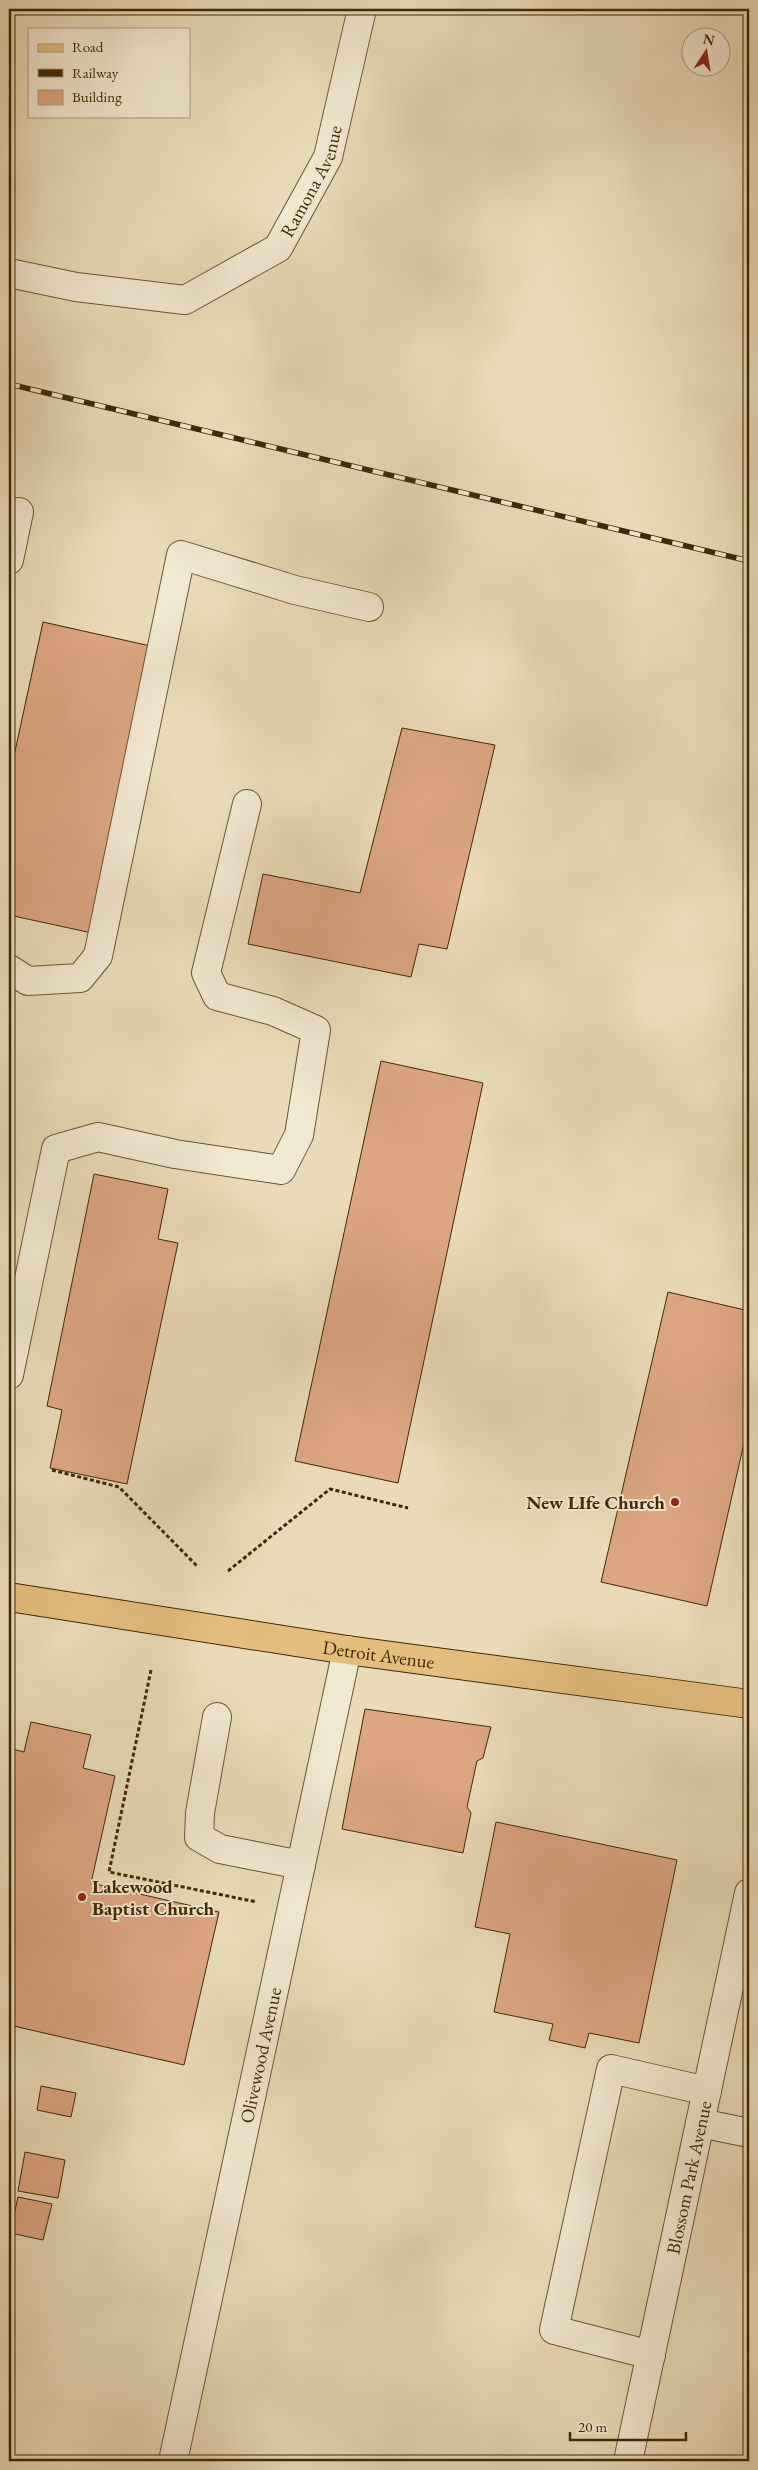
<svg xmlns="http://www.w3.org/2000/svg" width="758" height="2470" font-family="'EB Garamond',serif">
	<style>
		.building { fill: #dda582; stroke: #3f2904 }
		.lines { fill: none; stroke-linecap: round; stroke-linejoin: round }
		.minor-casing { stroke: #6a5631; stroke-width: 30 }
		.major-casing { stroke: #3f2904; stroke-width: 30 }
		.path { stroke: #3f2904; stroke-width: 3; stroke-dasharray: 4 2.5; stroke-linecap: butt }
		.minor { stroke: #f1e8d2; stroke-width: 28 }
		.major { stroke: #e4be7c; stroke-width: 28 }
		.rail-casing { stroke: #3f2904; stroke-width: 5.5 }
		.rail { stroke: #f1e8d2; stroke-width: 4; stroke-dasharray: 11; stroke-linecap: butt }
		.poi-dot { fill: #8f2418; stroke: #f1e8d2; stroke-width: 2 }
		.labels { text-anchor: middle; stroke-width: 4; stroke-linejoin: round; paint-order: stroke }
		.street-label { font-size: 19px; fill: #3f2904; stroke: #f1e8d2 }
		.poi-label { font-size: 19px; font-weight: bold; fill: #3f2904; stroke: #f1e8d2; text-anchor: end }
	</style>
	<rect width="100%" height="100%" fill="#e9dbb9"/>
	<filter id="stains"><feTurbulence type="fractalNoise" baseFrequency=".004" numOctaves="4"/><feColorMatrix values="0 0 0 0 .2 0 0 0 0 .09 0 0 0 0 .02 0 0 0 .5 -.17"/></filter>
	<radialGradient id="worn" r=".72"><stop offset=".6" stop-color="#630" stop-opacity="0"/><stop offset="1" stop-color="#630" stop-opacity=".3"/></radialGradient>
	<path class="building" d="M 43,622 L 155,647 L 92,933 L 9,915 L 9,779 Z
		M 402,728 L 495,745 L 447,949 L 419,944 L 411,977 L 248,944 L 263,874 L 360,893 Z
		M 381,1061 L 483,1083 L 398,1483 L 295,1461 Z
		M 94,1174 L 168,1189 L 158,1239 L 178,1243 L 127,1484 L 50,1468 L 62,1410 L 47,1406 Z
		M 668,1292 L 749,1311 L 749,1421 L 707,1606 L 601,1582 Z
		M 365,1709 L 491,1727 L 483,1758 L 477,1761 L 467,1807 L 471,1813 L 463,1853 L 342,1829 Z
		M 31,1722 L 91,1735 L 83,1768 L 115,1776 L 91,1883 L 219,1912 L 184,2065 L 9,2025 L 9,1748 L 24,1752 Z
		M 496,1822 L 677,1860 L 639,2043 L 589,2033 L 585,2048 L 549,2040 L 553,2024 L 494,2012 L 510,1934 L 475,1927 Z
		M 41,2086 L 76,2093 L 71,2117 L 37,2110 Z
		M 25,2152 L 65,2160 L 58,2198 L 18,2191 Z
		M 18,2197 L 52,2204 L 43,2240 L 10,2233 Z"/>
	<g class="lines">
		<g class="minor-casing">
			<g id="minor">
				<path id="s1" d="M 9,273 L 76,287 L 185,300 L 278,248 L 328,157 L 362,9"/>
				<path d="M 9,560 L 19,512"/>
				<path d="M 9,969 L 28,981 L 80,978 L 98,956 L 181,555 L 295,590 L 369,607"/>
				<path d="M 9,1375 L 56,1149 L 98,1137 L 175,1154 L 281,1170 L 299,1135 L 316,1030 L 273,1011 L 217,996 L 206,973 L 247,804"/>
				<path d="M 217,1717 L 200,1813 L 199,1837 L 220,1849 L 301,1865"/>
				<path d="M 700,2123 L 749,2133"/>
				<path d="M 651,2355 L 554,2330 L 611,2069 L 707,2091"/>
				<path id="s2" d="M 173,2461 L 347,1650"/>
				<path id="s3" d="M 628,2461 L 749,1893"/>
			</g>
		</g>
		<g class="major-casing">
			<g id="major">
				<path id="s4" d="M 9,1597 L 347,1650 L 749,1704"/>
			</g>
		</g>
		<path class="path" d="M 52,1470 L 119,1487 L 197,1566
			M 228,1571 L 330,1489 L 408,1508
			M 151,1670 L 109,1872 L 257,1902"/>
		<use href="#minor" class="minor"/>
		<use href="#major" class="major"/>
		<g class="rail-casing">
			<path id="rail" d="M 9,384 L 749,561"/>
		</g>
		<use href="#rail" class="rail"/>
	</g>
	<g class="poi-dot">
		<circle cx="675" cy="1502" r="5"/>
		<circle cx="82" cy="1897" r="5"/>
	</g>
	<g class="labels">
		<g class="street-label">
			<text dy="7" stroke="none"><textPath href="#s1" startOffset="360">Ramona Avenue</textPath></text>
			<text dy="7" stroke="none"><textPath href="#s4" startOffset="374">Detroit Avenue</textPath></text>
			<text dy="7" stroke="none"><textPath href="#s2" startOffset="415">Olivewood Avenue</textPath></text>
			<text dy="7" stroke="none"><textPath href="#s3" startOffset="290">Blossom Park Avenue</textPath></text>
		</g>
		<g class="poi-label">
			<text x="665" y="1509">New LIfe Church</text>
			<text x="92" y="1893" text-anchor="start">Lakewood<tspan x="92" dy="22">Baptist Church</tspan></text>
		</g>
	</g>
	<rect width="758" height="2470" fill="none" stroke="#e9dbb9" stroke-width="30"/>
	<rect x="10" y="10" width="738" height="2450" fill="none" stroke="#3f2904" stroke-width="2.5"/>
	<rect x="15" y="15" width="728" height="2440" fill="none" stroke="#3f2904"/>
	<rect x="28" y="28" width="162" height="90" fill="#f1e8d2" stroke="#aa9c80"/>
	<rect x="38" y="44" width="25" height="8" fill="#e4be7c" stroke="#aa9c80"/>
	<text x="72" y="52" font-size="15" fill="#3f2904">Road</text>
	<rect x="38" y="69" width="25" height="8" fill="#3f2904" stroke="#aa9c80"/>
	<text x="72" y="78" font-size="15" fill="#3f2904">Railway</text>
	<rect x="38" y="90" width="25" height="15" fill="#dda582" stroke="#aa9c80"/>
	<text x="72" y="102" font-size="15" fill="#3f2904">Building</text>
	<g transform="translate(706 52) rotate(12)"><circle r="24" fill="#f1e8d2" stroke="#aa9c80"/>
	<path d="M0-4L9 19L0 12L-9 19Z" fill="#8f2418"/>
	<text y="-8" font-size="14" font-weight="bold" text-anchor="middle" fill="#3f2904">N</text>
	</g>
	<path d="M570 2432v8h116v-8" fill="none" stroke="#3f2904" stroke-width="2.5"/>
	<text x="578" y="2432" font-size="15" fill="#3f2904" stroke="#f1e8d2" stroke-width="4" paint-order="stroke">20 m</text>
	<rect width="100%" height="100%" filter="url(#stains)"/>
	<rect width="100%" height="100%" fill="url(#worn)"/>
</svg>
